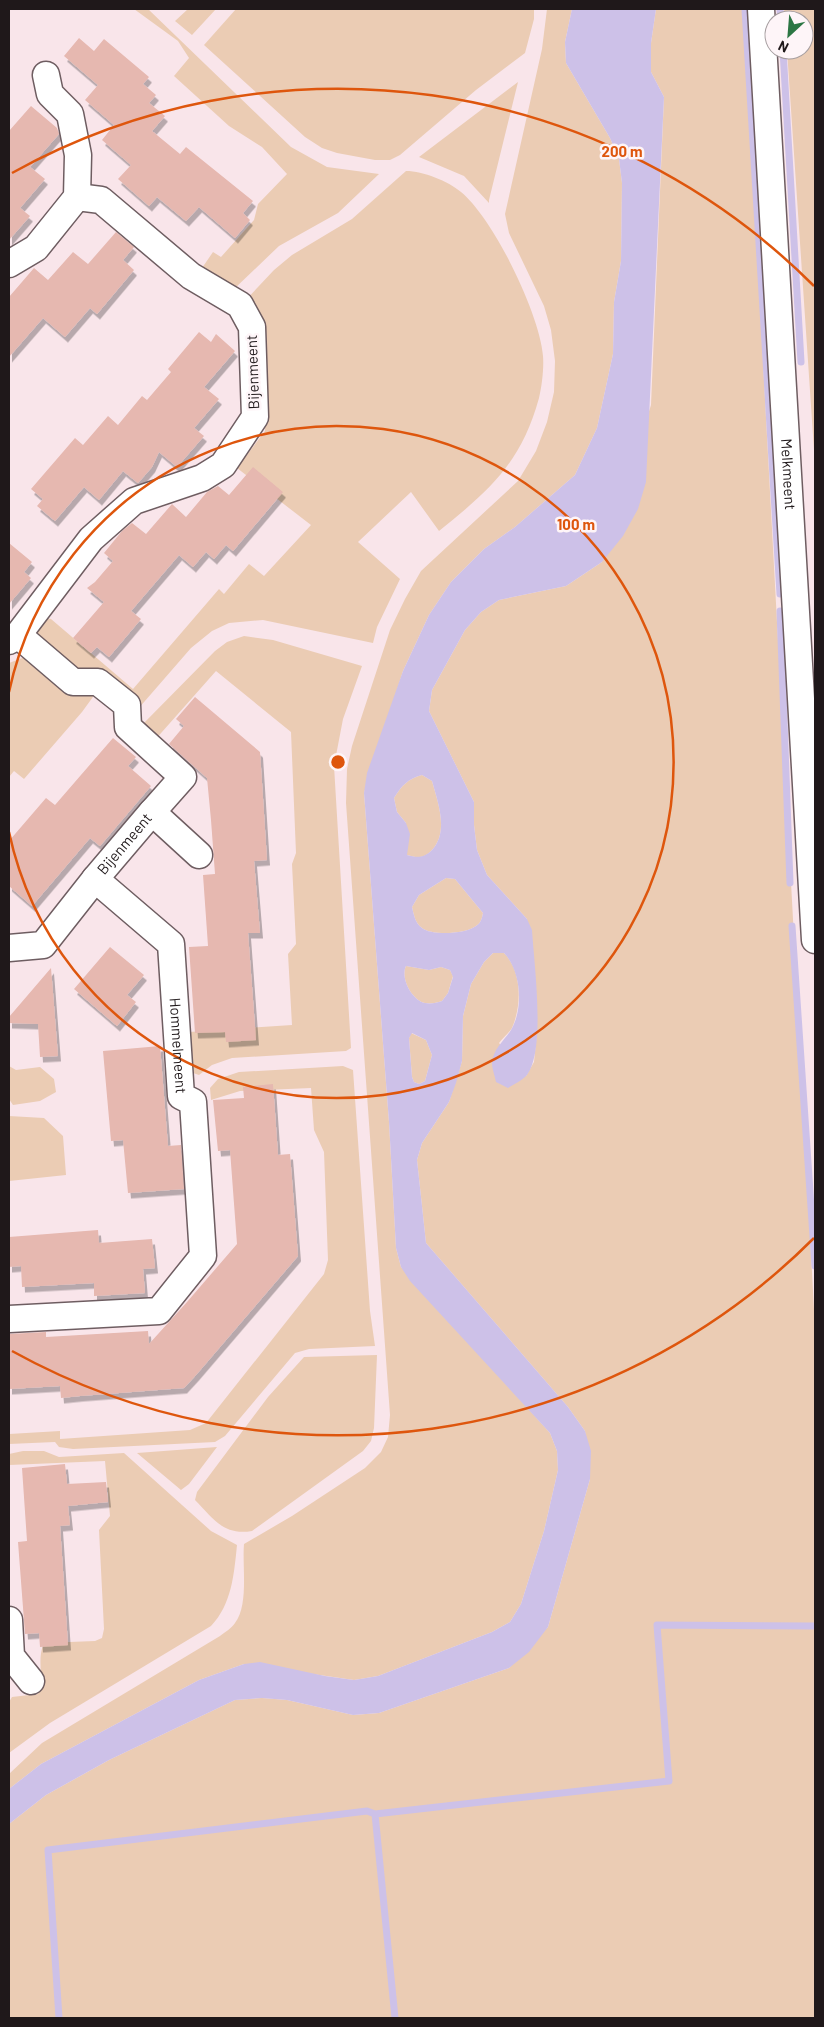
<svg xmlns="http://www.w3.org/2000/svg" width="824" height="2027" font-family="Barlow,sans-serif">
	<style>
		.green { fill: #ebccb4 }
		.water { fill: #cdc1e8; fill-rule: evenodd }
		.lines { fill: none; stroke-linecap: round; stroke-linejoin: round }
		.stream { stroke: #cdc1e8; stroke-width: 7 }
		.building { fill: #e6b8b0; filter: url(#shadow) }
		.minor-casing { stroke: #6e5d61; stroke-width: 29 }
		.minor { stroke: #fff; stroke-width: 26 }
		.ring { fill: none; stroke: #de560d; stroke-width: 2.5 }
		.labels { text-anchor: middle; stroke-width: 5; stroke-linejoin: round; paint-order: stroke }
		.street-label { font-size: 15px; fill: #1f181a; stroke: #fef5f8 }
		.centre { fill: #de560d; stroke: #fef5f8; stroke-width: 2.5 }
		.ring-label { font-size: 15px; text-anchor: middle; font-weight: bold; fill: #de560d; stroke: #fef5f8; stroke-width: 5; stroke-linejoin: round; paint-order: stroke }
	</style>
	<defs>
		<filter id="shadow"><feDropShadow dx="3" dy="5.5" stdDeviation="0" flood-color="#0004"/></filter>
	</defs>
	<rect width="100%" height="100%" fill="#f9e5ea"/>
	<path class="green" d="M 134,9 L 148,9 L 291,147 L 327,167 L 379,174 L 338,213 L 279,246 L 234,289 L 202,268 L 213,252 L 221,257 L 254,220 L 258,204 L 287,174 L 262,147 L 229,126 L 174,76 L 189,58 L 178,41 Z
		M 188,9 L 216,9 L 192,35 L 175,21 Z
		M 236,9 L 534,9 L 534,19 L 525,53 L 476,90 L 400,155 L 390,160 L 375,160 L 337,153 L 322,148 L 305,137 L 204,45 Z
		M 547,9 L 572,9 L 565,42 L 566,63 L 610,138 L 619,159 L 622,183 L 621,261 L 614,302 L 613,354 L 597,428 L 575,475 L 515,527 L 484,549 L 451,582 L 429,615 L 403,671 L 364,793 L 389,1122 L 396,1248 L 401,1267 L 550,1433 L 557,1451 L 558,1470 L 544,1531 L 521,1604 L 510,1622 L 492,1632 L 378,1676 L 354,1680 L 244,1664 L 199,1680 L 41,1764 L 9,1789 L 9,1774 L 42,1743 L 220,1636 C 225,1632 232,1628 235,1623 C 249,1605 242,1566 244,1544 L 292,1516 L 365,1468 L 381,1452 L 388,1437 L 390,1415 L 346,803 L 347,769 L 352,746 L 390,630 L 405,599 L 421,571 L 518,481 L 536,451 L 547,422 L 554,392 L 555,361 L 551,330 L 544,306 L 509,233 L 505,214 L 542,49 Z
		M 656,9 L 744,9 L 815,1328 L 815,2018 L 9,2018 L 9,1824 L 46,1795 L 109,1760 L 235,1700 L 262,1698 L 287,1700 L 353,1715 L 379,1713 L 509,1668 L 548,1627 L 590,1479 L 585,1431 L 568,1407 L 426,1243 L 417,1160 L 422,1143 L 449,1102 L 462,1061 L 463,1016 L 471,984 L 484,962 L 493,953 L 504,953 C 522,971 522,1005 512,1028 C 509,1033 503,1038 499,1043 L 526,1076 L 534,1062 L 537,1031 L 527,919 L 487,875 L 477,850 L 474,825 L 474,802 L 429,711 L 432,690 L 465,630 L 481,612 L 499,600 L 566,586 L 602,562 L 651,405 L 664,97 L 651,72 L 651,43 Z
		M 784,9 L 815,9 L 815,465 L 787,50 L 804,50 L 804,20 L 785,20 Z
		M 518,82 L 489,200 L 489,203 L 464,176 L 419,157 Z
		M 406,171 C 423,171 448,181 461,192 C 494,219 540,315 543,356 C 544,368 542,386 539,398 C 521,463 490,490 439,531 L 411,492 L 358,542 L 400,579 L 377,627 L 373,643 L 263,620 L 229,623 L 212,631 L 191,648 L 138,709 L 73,673 L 36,639 L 36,632 L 46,618 L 51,619 L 133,689 L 219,589 L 224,594 L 249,564 L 264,576 L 311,525 L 237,468 L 265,431 L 264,323 L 243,303 L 274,270 L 292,255 L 352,219 Z
		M 244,636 L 273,640 L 362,666 L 343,719 L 334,766 L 351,1048 L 346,1051 L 232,1058 L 212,1065 L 199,1075 L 193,1073 L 190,1068 L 189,1032 L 292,1025 L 288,954 L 296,944 L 292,864 L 296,853 L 291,732 L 216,671 L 154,741 L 142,725 L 215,651 L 227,642 Z
		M 25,657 L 98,690 L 82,712 L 24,779 L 14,771 L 9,777 L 9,663 Z
		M 422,775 L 432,781 C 438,803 449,831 432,850 C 424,859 417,858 407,855 L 406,823 L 397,812 L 394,798 C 402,785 408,779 422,775 Z
		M 446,878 L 455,879 L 483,913 C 482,918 481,923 476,926 C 466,934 432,936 422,928 C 415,923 414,915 412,907 L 419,895 Z
		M 406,966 L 429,970 L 441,967 L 450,970 L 453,976 L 448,993 L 442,1001 C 436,1003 431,1004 425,1003 C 412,1000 400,978 406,966 Z
		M 411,1033 L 426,1040 L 432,1055 L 425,1081 L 419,1084 L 414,1082 L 412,1077 L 409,1038 Z
		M 9,1066 L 16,1070 L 40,1067 L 54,1079 L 56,1092 L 40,1101 L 13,1105 L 9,1099 Z
		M 343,1066 L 353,1070 L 370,1311 L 375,1346 L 309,1349 L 295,1353 L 225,1436 L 215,1442 L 73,1449 L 59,1447 L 55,1442 L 9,1444 L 9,1434 L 60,1431 L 60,1439 L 190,1430 L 206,1423 L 324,1274 L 328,1260 L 324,1152 L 314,1130 L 311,1088 L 240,1091 L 211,1100 L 210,1088 L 218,1079 L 239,1072 Z
		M 9,1116 L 44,1118 L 63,1136 L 66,1175 L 9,1181 Z
		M 377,1355 L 374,1428 L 371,1441 L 363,1451 L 252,1531 C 223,1536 213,1518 195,1500 L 197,1492 L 268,1397 L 304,1357 Z
		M 217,1447 L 189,1484 L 181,1490 L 137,1453 Z
		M 23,1451 L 44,1451 L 59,1457 L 124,1453 L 211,1531 L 237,1545 C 234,1574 232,1604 211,1626 L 50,1723 L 9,1753 L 9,1702 L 12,1697 L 38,1694 C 45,1676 36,1661 44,1643 L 95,1641 L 102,1638 L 104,1629 L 99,1530 L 110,1516 L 105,1461 L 9,1465 L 9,1454 Z"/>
	<path class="water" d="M 572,9 L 656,9 L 651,43 L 651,72 L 664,97 L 646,482 L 638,509 L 623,536 L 602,562 L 566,586 L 499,600 L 481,612 L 465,630 L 432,690 L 429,711 L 474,802 L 474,825 L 477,850 L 487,875 L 527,919 L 532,930 C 534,963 546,1050 527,1075 C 523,1080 514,1084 508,1088 L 496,1082 C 495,1076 492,1069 492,1063 C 493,1049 504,1041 511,1030 C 524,1008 521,971 504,953 L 493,953 L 484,962 L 471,984 L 463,1016 L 462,1061 L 456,1083 L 449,1102 L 422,1143 L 417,1160 L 426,1243 L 568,1407 L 585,1431 L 591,1451 L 590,1479 L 548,1627 L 529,1652 L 509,1668 L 379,1713 L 353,1715 L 287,1700 L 262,1698 L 235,1700 L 109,1760 L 46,1795 L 9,1824 L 9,1789 L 41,1764 L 199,1680 L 244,1664 L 260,1662 L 325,1676 L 354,1680 L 378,1676 L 492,1632 L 510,1622 L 521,1604 L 544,1531 L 558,1470 L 557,1451 L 550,1433 L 410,1281 L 401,1267 L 396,1248 L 389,1122 L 364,793 L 367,773 L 403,671 L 429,615 L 451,582 L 484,549 L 515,527 L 575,475 L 597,428 L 613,354 L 614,302 L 621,261 L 622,183 L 619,159 L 610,138 L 566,63 L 565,42 ZM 422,775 L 432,781 C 438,803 449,831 432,850 C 424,858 417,858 407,855 L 410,834 L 406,823 L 397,812 L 394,798 C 402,785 408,779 422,775 ZM 446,878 L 455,879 L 483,913 C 482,918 481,923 476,926 C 466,934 432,936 422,928 C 415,923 414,915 412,907 L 419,895 ZM 406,966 L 429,970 L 441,967 L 450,970 L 453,977 L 448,993 L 442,1001 C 436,1003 431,1004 425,1003 C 412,1000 400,978 406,966 ZM 412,1033 L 426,1040 L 432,1055 L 425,1081 L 419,1084 L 414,1082 L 412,1077 L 409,1038 Z"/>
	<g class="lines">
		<path class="stream" d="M 745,9 L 780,594
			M 780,9 L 781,20
			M 783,50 L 801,362
			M 780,611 L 790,883
			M 792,926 L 815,1266
			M 375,1814 L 395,2018
			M 59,2018 L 48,1850 L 367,1811 L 375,1814 L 669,1781 L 657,1625 L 815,1626"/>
	</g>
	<path class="building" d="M 79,38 L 94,51 L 104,39 L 149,77 L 143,84 L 156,95 L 149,103 L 165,116 L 152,131 L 180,154 L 186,147 L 253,201 L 243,213 L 250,220 L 235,238 L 199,207 L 186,221 L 157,197 L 149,206 L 118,179 L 131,165 L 102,140 L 114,125 L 85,100 L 98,85 L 64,56 Z
		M 31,106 L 57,128 L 59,134 L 30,167 L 45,179 L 20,208 L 30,216 L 9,240 L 9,131 Z
		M 116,232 L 134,247 L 123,260 L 134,270 L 97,314 L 90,308 L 65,337 L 43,318 L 9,357 L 9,297 L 34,268 L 48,280 L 73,252 L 88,264 Z
		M 199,332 L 211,342 L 216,334 L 235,351 L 204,387 L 219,399 L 194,428 L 204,436 L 177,467 L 159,452 L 152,467 L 138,483 L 123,471 L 99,500 L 84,487 L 55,521 L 37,506 L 43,499 L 31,489 L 75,438 L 83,445 L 108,416 L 118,425 L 142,396 L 147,400 L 171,372 L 168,369 Z
		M 253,467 L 283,492 L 233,551 L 226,545 L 214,559 L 206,552 L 193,567 L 179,555 L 131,611 L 141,619 L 109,657 L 97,647 L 91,653 L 73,638 L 104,602 L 87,588 L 95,582 L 113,561 L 104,553 L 122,531 L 132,523 L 146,534 L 172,504 L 186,517 L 207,492 L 218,486 L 229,495 Z
		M 9,543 L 32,562 L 24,572 L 31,578 L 9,604 Z
		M 195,697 L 260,752 L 267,860 L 254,861 L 260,933 L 248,933 L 256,1040 L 226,1042 L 225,1032 L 195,1033 L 189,947 L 208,946 L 203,875 L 215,874 L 211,820 L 207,778 L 169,744 L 184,726 L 176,719 Z
		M 113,738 L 136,757 L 128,766 L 151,786 L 100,846 L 90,838 L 32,906 L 9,886 L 9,841 L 46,798 L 55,805 Z
		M 110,947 L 144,975 L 127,995 L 136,1002 L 117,1026 L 74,989 Z
		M 51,968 L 58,1056 L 40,1057 L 38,1024 L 9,1023 L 9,1017 Z
		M 160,1046 L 168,1146 L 181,1145 L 184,1189 L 128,1193 L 123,1140 L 111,1141 L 103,1051 Z
		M 273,1084 L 278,1155 L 290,1154 L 298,1256 L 196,1375 L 184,1388 L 80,1396 L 61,1398 L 60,1386 L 9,1389 L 9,1334 L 46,1332 L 46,1337 L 148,1331 L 149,1344 L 187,1302 L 237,1244 L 230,1150 L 218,1151 L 213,1100 L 244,1098 L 243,1087 Z
		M 98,1230 L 99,1243 L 152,1239 L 155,1268 L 143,1269 L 145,1293 L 94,1296 L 94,1283 L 22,1287 L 21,1266 L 9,1267 L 9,1237 Z
		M 65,1464 L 67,1484 L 106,1482 L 108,1502 L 68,1506 L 70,1525 L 60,1526 L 68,1645 L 40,1647 L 39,1633 L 25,1634 L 18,1542 L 27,1541 L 22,1468 Z"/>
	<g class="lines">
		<g class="minor-casing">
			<g id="minor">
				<path id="s1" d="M 761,9 L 815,940"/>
				<path d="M 9,264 L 36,248 L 77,197 L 78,155 L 70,114 L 50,94 L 46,75"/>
				<path d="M 18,635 L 73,682 L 98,682 L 127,705 L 128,727 L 183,777 L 152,812"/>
				<path d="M 9,641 L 18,635 L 91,539 L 134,501 L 202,478 L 223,465 L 255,417 L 252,327 L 240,305 L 191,276 L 101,200 L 77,197"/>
				<path id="s2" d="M 95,879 L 152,812 L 199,855"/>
				<path id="s3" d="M 9,948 L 43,945 L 95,879 L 171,944 L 181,1096 L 193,1102 L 203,1256 L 159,1311 L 9,1319"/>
				<path d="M 9,1620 L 11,1656 L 31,1681"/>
			</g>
		</g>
		<use href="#minor" class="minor"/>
	</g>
	<g class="ring">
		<path d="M9 692A336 336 0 1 1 9 832"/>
		<path d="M814 1238A673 673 0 0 1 12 1351M12 173A673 673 0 0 1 814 286"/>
	</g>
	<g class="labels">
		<g class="street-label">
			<text transform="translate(253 372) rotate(-92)" y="5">Bijenmeent</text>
			<text dy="5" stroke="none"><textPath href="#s1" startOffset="466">Melkmeent</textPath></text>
			<text dy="5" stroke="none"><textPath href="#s2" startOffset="46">Bijenmeent</textPath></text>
			<text dy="5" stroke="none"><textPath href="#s3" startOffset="320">Hommelmeent</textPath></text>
		</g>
	</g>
	<circle cx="338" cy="762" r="8" class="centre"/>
	<g class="ring-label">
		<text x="622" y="157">200 m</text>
		<text x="576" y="530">100 m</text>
	</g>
	<rect width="824" height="2027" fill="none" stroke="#1f181a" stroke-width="20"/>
	<g transform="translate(789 35) rotate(206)"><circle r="24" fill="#fef5f8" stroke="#a59d9f"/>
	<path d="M0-4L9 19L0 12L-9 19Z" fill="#2c7644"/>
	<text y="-8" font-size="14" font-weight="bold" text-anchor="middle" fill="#1f181a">N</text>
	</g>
</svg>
